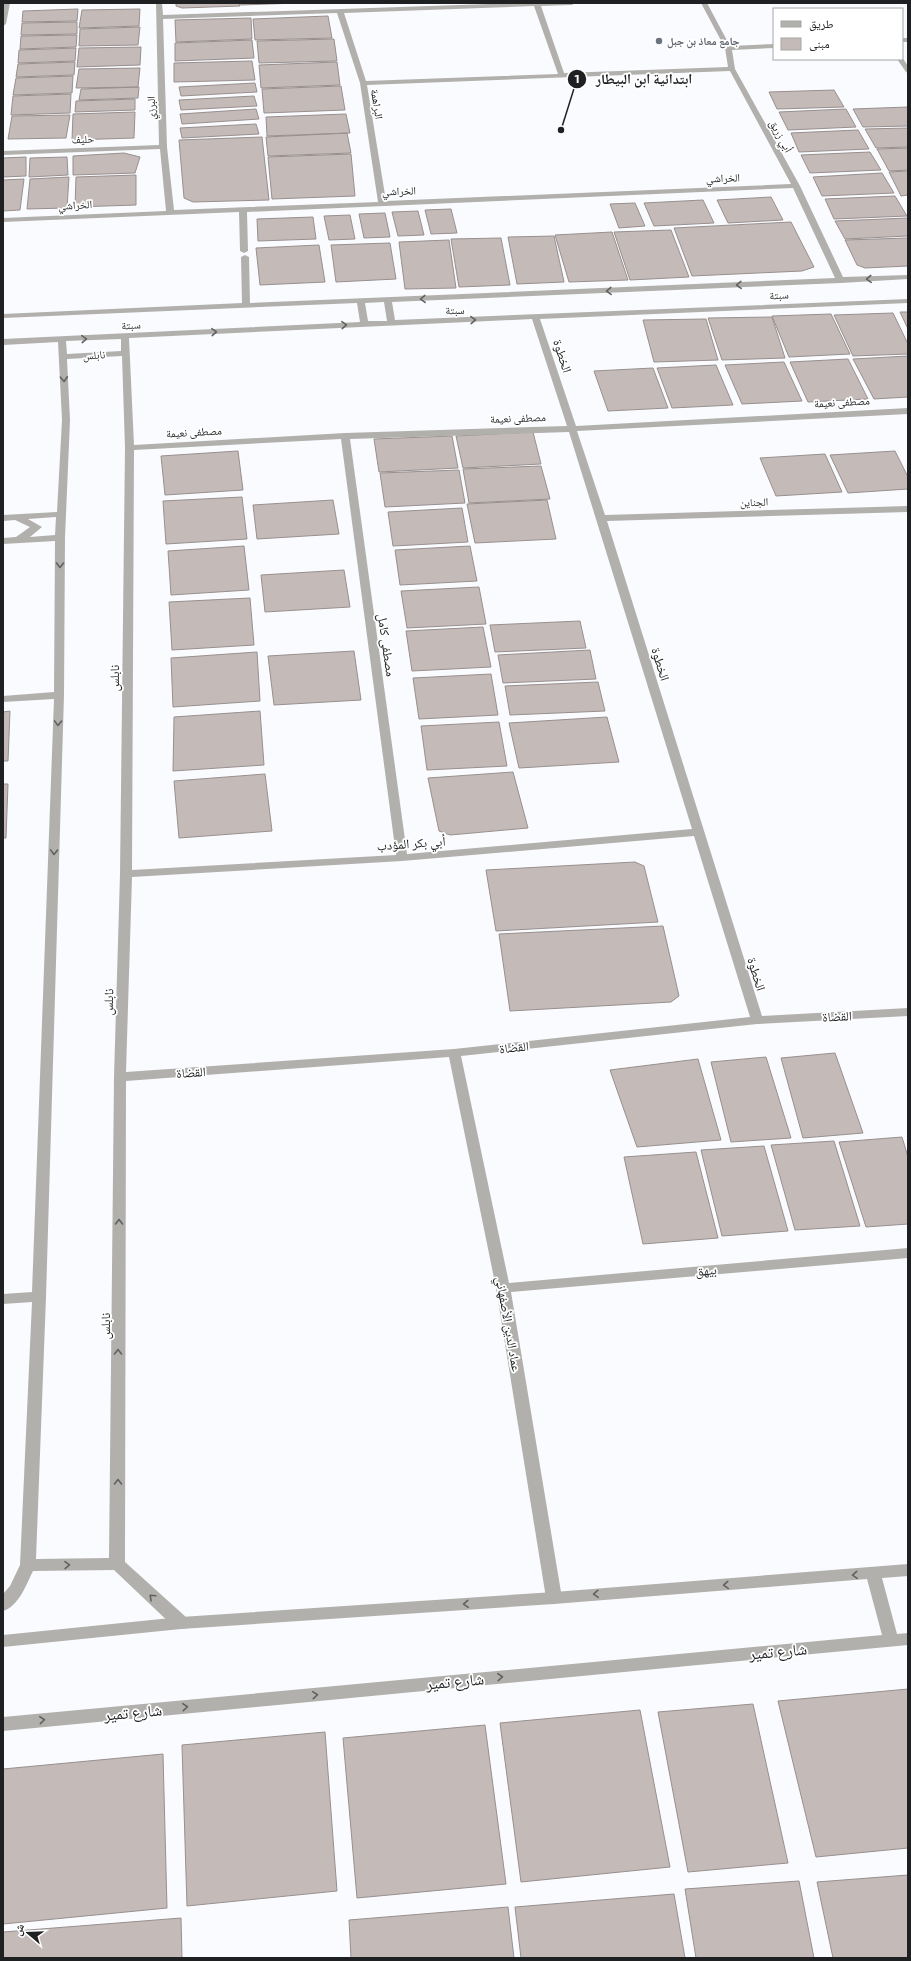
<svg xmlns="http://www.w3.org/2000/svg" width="911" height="1961" font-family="'Exo 2','Noto Naskh Arabic',sans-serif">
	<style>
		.building { fill: #c4bbb9; stroke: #988f8e }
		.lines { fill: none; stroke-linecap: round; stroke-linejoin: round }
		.minor { fill: #b2b0ad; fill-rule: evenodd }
		.tertiary { fill: #b2b0ad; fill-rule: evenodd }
		.oneway { stroke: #616161 }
		.worship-dot { fill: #6b7280; stroke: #fff; stroke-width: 1.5 }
		.labels { text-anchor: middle; stroke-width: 3.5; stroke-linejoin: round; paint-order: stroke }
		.far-worship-label { font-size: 11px; font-weight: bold; fill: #5b616d; stroke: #fff; text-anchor: start }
		.far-street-label { font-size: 11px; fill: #1e2022; stroke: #fff }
		.street-label { font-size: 13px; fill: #1e2022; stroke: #fff }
		.near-street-label { font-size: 16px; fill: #1e2022; stroke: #fff }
		.leader { fill: none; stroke: #1e2022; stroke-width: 1.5 }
		.callout-dot { fill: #1e2022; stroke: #fff; stroke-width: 1.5 }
		.mark-label { font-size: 12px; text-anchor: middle; font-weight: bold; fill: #fff }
		.callout-label { font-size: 14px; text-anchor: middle; font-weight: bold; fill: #1e2022; stroke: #fff; stroke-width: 3.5; stroke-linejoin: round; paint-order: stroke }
	</style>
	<rect width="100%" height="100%" fill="#f9fbfe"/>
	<path class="building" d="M 176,3 L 239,3 L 240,6 L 182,8 L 176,6 Z
		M 240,3 L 298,3 L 241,5 Z
		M 78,9 L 77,21 L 22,22 L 23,11 Z
		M 140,9 L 139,26 L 79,28 L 82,10 Z
		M 328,16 L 332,38 L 255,40 L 253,19 Z
		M 251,18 L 252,39 L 176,42 L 175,20 Z
		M 77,22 L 77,34 L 21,35 L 22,23 Z
		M 140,27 L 138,45 L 79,46 L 80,29 Z
		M 77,35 L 76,47 L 20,49 L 21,36 Z
		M 334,39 L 337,61 L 259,63 L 257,41 Z
		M 252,40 L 254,58 L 175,61 L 175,43 Z
		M 141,47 L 140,65 L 77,67 L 79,48 Z
		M 76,48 L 75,61 L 18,63 L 19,50 Z
		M 252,61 L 255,80 L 174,82 L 174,63 Z
		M 75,62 L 74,75 L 16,77 L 18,64 Z
		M 337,62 L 340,85 L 261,88 L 259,65 Z
		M 140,68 L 138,87 L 76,88 L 79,69 Z
		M 73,76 L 72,93 L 13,95 L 16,78 Z
		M 255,83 L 257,92 L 181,96 L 179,87 Z
		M 341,86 L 345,110 L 264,113 L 262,89 Z
		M 139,87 L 138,98 L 79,100 L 81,89 Z
		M 834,90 L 844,107 L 777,109 L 769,92 Z
		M 71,94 L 70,113 L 11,115 L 13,96 Z
		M 254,96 L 257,106 L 181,110 L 179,100 Z
		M 135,99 L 135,110 L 75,112 L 76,101 Z
		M 908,107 L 908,126 L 863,127 L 853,109 Z
		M 256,109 L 259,119 L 182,124 L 180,114 Z
		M 846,109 L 856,127 L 788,130 L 779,112 Z
		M 135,112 L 134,138 L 72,140 L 73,114 Z
		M 346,114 L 350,133 L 267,136 L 266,117 Z
		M 70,115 L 66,138 L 8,139 L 12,116 Z
		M 256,124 L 259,134 L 182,138 L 180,128 Z
		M 908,128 L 908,147 L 876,148 L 865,129 Z
		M 858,130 L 869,149 L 799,152 L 791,133 Z
		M 347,133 L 351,153 L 268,156 L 266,137 Z
		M 262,137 L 269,200 L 193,202 L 184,198 L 179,140 Z
		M 908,148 L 908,170 L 889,171 L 877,149 Z
		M 870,152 L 881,170 L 810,173 L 801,155 Z
		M 124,153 L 140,157 L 135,173 L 73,175 L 73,156 Z
		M 351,154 L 355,196 L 272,199 L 268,157 Z
		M 26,157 L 26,176 L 3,177 L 3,158 Z
		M 67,157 L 68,175 L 29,177 L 30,158 Z
		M 908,171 L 908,195 L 901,196 L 889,172 Z
		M 882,173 L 894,193 L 822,196 L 813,177 Z
		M 136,175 L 136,205 L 75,207 L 76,177 Z
		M 69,177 L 67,208 L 27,209 L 30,179 Z
		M 24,179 L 20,210 L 3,211 L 3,180 Z
		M 895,196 L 907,216 L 834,219 L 825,199 Z
		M 771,197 L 783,220 L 728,223 L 717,200 Z
		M 703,200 L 714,223 L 654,226 L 644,203 Z
		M 635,203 L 645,226 L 619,228 L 610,204 Z
		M 451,209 L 457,233 L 431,234 L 425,210 Z
		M 418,211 L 424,235 L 398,236 L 392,212 Z
		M 385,213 L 390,237 L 364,238 L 359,214 Z
		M 350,215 L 355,239 L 329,240 L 324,216 Z
		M 313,217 L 316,239 L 258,241 L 257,219 Z
		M 908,218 L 908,236 L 845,239 L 835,221 Z
		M 791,222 L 814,267 L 802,271 L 692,276 L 674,228 Z
		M 671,230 L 689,277 L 630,280 L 614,232 Z
		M 612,232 L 628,280 L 569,282 L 555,235 Z
		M 554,236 L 564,282 L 517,284 L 508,237 Z
		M 501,238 L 510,285 L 459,287 L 451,239 Z
		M 908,238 L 908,266 L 865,268 L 857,265 L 845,240 Z
		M 449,240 L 456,288 L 405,289 L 399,242 Z
		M 390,243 L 396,279 L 336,282 L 331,245 Z
		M 319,245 L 325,282 L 260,285 L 256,248 Z
		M 900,312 L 908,312 L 908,329 Z
		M 893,313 L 908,344 L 908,354 L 853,356 L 834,315 Z
		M 831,314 L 850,354 L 789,357 L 772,316 Z
		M 772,317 L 785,358 L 722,360 L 708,318 Z
		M 706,319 L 718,360 L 654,362 L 643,320 Z
		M 908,356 L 908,397 L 874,399 L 853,359 Z
		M 848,359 L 868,399 L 808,402 L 790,362 Z
		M 784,362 L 802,401 L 742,404 L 725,365 Z
		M 716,365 L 733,405 L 672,408 L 657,368 Z
		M 653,368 L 668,408 L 608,411 L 594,371 Z
		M 533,432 L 541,464 L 463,468 L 456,436 Z
		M 452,436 L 458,468 L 379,472 L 374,439 Z
		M 238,451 L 243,490 L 165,495 L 161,456 Z
		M 895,451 L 908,477 L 908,489 L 848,493 L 830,455 Z
		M 825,454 L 842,492 L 776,496 L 760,458 Z
		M 541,466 L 550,499 L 469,503 L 463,469 Z
		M 459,470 L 465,503 L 385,507 L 380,473 Z
		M 242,497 L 247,539 L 166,544 L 163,501 Z
		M 333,500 L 339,534 L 257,539 L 253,505 Z
		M 547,500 L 556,539 L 475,543 L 467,504 Z
		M 462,508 L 468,542 L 393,546 L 388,512 Z
		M 244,546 L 249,590 L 171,595 L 168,551 Z
		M 470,546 L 477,581 L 400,585 L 395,550 Z
		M 344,570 L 350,607 L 265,612 L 261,575 Z
		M 479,587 L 486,624 L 407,628 L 401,591 Z
		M 250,598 L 254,645 L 172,650 L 169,602 Z
		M 580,621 L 586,648 L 495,652 L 490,625 Z
		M 483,627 L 491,667 L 412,671 L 406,631 Z
		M 590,650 L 596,679 L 503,683 L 498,655 Z
		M 354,651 L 361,700 L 274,705 L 268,656 Z
		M 257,652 L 260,701 L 173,707 L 171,658 Z
		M 491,674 L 498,715 L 419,719 L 413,678 Z
		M 598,682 L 605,711 L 510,715 L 505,686 Z
		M 10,711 L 8,761 L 3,761 L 3,712 Z
		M 260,711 L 264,765 L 173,771 L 174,717 Z
		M 607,717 L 619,762 L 519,768 L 509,723 Z
		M 499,722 L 507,766 L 427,770 L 421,726 Z
		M 513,772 L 528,828 L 450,835 L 439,831 L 428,778 Z
		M 265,774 L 272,831 L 179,838 L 174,781 Z
		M 3,784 L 8,784 L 6,838 L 3,838 Z
		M 635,862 L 644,866 L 658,922 L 496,931 L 486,870 Z
		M 663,926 L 679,996 L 671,1002 L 510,1011 L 499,934 Z
		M 835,1053 L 863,1133 L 803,1138 L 781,1058 Z
		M 766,1057 L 791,1138 L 731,1142 L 711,1062 Z
		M 698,1059 L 721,1140 L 637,1147 L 610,1070 Z
		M 902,1137 L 908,1157 L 908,1224 L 866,1227 L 839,1142 Z
		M 834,1141 L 860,1226 L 795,1230 L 771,1145 Z
		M 764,1146 L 788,1231 L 722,1236 L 701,1150 Z
		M 696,1152 L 718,1238 L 643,1244 L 624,1157 Z
		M 908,1689 L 908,1848 L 816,1857 L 778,1701 Z
		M 753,1704 L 788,1863 L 688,1872 L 658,1712 Z
		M 640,1710 L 670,1867 L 521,1882 L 500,1723 Z
		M 485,1725 L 506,1884 L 357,1898 L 343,1738 Z
		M 325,1732 L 337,1891 L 187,1906 L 182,1745 Z
		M 163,1754 L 167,1908 L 3,1924 L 3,1769 Z
		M 908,1875 L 908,1958 L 833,1958 L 817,1882 Z
		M 799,1881 L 814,1958 L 696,1958 L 685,1889 Z
		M 674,1894 L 685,1958 L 521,1958 L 515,1907 Z
		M 508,1907 L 514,1958 L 351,1958 L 349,1920 Z
		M 181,1918 L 182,1958 L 3,1958 L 3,1932 Z"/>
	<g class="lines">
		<path class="minor" d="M 4,3 L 10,3 L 6,24 L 3,26 Z
			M 156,3 L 162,3 L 163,15 L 514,3 L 575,3 L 572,5 L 541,6 L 564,73 L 728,67 L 725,48 L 701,3 L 707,3 L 730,46 L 774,44 L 774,48 L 732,50 L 735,69 L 800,186 L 843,277 L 908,275 L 908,279 L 841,283 L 392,302 L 395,320 L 908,299 L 908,303 L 540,319 L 576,426 L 908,408 L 908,414 L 577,431 L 605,515 L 908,506 L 908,512 L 607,521 L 762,1016 L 908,1008 L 908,1016 L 757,1024 L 461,1056 L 509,1283 L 908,1248 L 908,1258 L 511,1292 L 562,1598 L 559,1602 L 554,1604 L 549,1602 L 546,1598 L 496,1288 L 449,1057 L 126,1081 L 125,1562 L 187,1618 L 189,1623 L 187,1628 L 181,1629 L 175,1628 L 114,1570 L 33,1571 C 26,1585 19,1606 3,1611 L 3,1594 L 10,1586 L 20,1565 L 32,1302 L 3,1304 L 3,1294 L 32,1292 L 54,699 L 3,702 L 3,696 L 54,692 L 55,541 L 3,544 L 3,538 L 16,537 L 30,527 L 15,520 L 3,521 L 3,515 L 57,512 L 62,420 L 58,342 L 3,345 L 3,339 L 360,322 L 357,303 L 3,318 L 3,314 L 242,303 L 241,257 L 245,255 L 249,257 L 250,303 L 835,278 L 793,188 L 247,212 L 248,251 L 244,253 L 240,251 L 239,212 L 3,222 L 3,218 L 166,211 L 160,149 L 3,155 L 3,151 L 159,145 ZM 534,6 L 558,74 L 366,81 L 344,13 ZM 337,13 L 360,83 L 378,202 L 174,210 L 167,147 L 163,19 ZM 730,71 L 791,184 L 386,201 L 367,85 ZM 384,302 L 387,321 L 368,321 L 365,303 ZM 532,319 L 567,426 L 345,433 L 134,445 L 129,338 ZM 121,339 L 121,351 L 67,354 L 66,341 ZM 122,356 L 125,448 L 120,874 L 114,1077 L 109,1558 L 36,1559 L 46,1297 L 64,695 L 65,538 L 70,420 L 67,359 ZM 569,432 L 692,829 L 407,854 L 350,439 ZM 341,439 L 396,855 L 132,870 L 134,450 ZM 56,517 L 55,535 L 30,537 L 42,527 L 28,519 ZM 694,836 L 750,1017 L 454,1049 L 126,1072 L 132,877 L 402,861 Z
			M 902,38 L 908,38 L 908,42 L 902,42 Z
			M 902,57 L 908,66 L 908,73 L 906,72 L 897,59 L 902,59 Z"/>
		<path class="tertiary" d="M 908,1564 L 908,1576 L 882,1578 L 897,1634 L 908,1633 L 908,1645 L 3,1731 L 3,1717 L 882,1635 L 867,1579 L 554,1604 L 181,1629 L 3,1647 L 3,1635 L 181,1617 L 554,1592 Z"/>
	</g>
	<defs><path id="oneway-chevron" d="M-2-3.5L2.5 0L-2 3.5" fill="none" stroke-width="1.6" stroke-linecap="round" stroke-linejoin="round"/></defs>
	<g class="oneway">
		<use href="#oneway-chevron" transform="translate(869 279) rotate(177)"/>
		<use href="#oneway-chevron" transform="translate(739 285) rotate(178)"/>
		<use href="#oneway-chevron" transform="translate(609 291) rotate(178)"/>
		<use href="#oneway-chevron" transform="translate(423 299) rotate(178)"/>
		<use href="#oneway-chevron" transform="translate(473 320) rotate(-2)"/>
		<use href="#oneway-chevron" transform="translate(344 325) rotate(-3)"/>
		<use href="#oneway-chevron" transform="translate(214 332) rotate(-3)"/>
		<use href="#oneway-chevron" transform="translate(84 339) rotate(-3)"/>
		<use href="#oneway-chevron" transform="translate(64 379) rotate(87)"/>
		<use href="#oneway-chevron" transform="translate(60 565) rotate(91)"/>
		<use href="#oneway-chevron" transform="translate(58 723) rotate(92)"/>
		<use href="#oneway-chevron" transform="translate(54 852) rotate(92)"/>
		<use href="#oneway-chevron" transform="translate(119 1222) rotate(-90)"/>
		<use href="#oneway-chevron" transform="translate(118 1352) rotate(-90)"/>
		<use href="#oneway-chevron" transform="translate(118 1482) rotate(-90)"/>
		<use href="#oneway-chevron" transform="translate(67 1565) rotate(-1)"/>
		<use href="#oneway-chevron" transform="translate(855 1575) rotate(176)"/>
		<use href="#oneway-chevron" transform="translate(726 1585) rotate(176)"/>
		<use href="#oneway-chevron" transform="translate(596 1594) rotate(176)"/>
		<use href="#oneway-chevron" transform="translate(152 1597) rotate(-137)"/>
		<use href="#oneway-chevron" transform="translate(466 1604) rotate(176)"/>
		<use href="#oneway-chevron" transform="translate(500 1677) rotate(-5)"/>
		<use href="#oneway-chevron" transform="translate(315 1695) rotate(-5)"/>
		<use href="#oneway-chevron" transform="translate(185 1707) rotate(-5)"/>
		<use href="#oneway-chevron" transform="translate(42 1720) rotate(-5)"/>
	</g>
	<circle class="worship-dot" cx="659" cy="41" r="4"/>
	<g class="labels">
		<g class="far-worship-label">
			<text x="667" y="45">جامع معاذ بن جبل</text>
		</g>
		<g class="far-street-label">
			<text transform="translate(377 104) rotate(81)" y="4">البراهمة</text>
			<text transform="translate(151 108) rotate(-91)" y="4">البرزي</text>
			<text transform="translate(781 136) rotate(61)" y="4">أبي زريق</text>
			<text transform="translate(83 139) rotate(-2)" y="4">حليف</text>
			<text transform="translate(723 178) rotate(-2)" y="4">الخراشي</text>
			<text transform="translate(399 191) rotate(-2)" y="4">الخراشي</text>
			<text transform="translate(75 205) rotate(-3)" y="4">الخراشي</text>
			<text transform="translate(779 295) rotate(-3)" y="4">سبتة</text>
			<text transform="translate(455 310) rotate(-2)" y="4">سبتة</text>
			<text transform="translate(131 325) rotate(-3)" y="4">سبتة</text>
			<text transform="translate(94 355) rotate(-4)" y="4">نابلس</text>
			<text transform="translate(842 402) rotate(-3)" y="4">مصطفى نعيمة</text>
			<text transform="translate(518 418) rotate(-2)" y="4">مصطفى نعيمة</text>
			<text transform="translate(194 432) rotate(-3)" y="4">مصطفى نعيمة</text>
			<text transform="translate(754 502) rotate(-2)" y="4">الجناين</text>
		</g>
		<g class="street-label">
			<text transform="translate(563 356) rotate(72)" y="5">الخطوة</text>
			<text transform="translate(387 645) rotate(82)" y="5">مصطفى كامل</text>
			<text transform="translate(661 664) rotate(73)" y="5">الخطوة</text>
			<text transform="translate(114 678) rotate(-90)" y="5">نابلس</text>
			<text transform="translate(411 843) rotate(-4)" y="5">أبي بكر المؤدب</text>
			<text transform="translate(757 974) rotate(73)" y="5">الخطوة</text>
			<text transform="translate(108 1002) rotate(-88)" y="5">نابلس</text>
			<text transform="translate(837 1016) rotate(-3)" y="5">القضاة</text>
			<text transform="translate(514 1047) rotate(-6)" y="5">القضاة</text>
			<text transform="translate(191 1072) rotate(-4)" y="5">القضاة</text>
			<text transform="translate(706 1270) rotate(-5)" y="5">بيهق</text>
			<text transform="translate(509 1324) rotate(80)" y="5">عماد الدين الأصفهاني</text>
			<text transform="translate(105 1326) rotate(-90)" y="5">نابلس</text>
		</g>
		<g class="near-street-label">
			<text transform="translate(778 1651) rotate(-5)" y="6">شارع تمير</text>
			<text transform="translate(455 1681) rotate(-5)" y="6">شارع تمير</text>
			<text transform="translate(133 1712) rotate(-5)" y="6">شارع تمير</text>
		</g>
	</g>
	<path class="leader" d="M561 130L577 79"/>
	<g class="callout-dot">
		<circle cx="561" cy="130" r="4"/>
		<circle cx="577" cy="79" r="10"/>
	</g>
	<g class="mark-label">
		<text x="577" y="83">1</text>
	</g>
	<g class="callout-label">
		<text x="644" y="84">ابتدائية ابن البيطار</text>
	</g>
	<rect width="911" height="1961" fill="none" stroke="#1e2022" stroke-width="8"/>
	<rect x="773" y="8" width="130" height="52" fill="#ffffff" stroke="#a5a6a7"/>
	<rect x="781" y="21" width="20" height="6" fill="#b2b0ad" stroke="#a5a6a7"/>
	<text x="809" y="28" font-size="12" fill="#1e2022">طريق</text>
	<rect x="781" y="38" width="20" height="12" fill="#c4bbb9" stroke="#a5a6a7"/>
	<text x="809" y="48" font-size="12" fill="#1e2022">مبنى</text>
	<g transform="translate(28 1933) rotate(289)" stroke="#ffffff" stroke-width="3" paint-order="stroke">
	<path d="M0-3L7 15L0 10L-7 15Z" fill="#1e2022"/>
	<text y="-6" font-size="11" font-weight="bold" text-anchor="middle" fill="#1e2022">ش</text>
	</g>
</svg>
